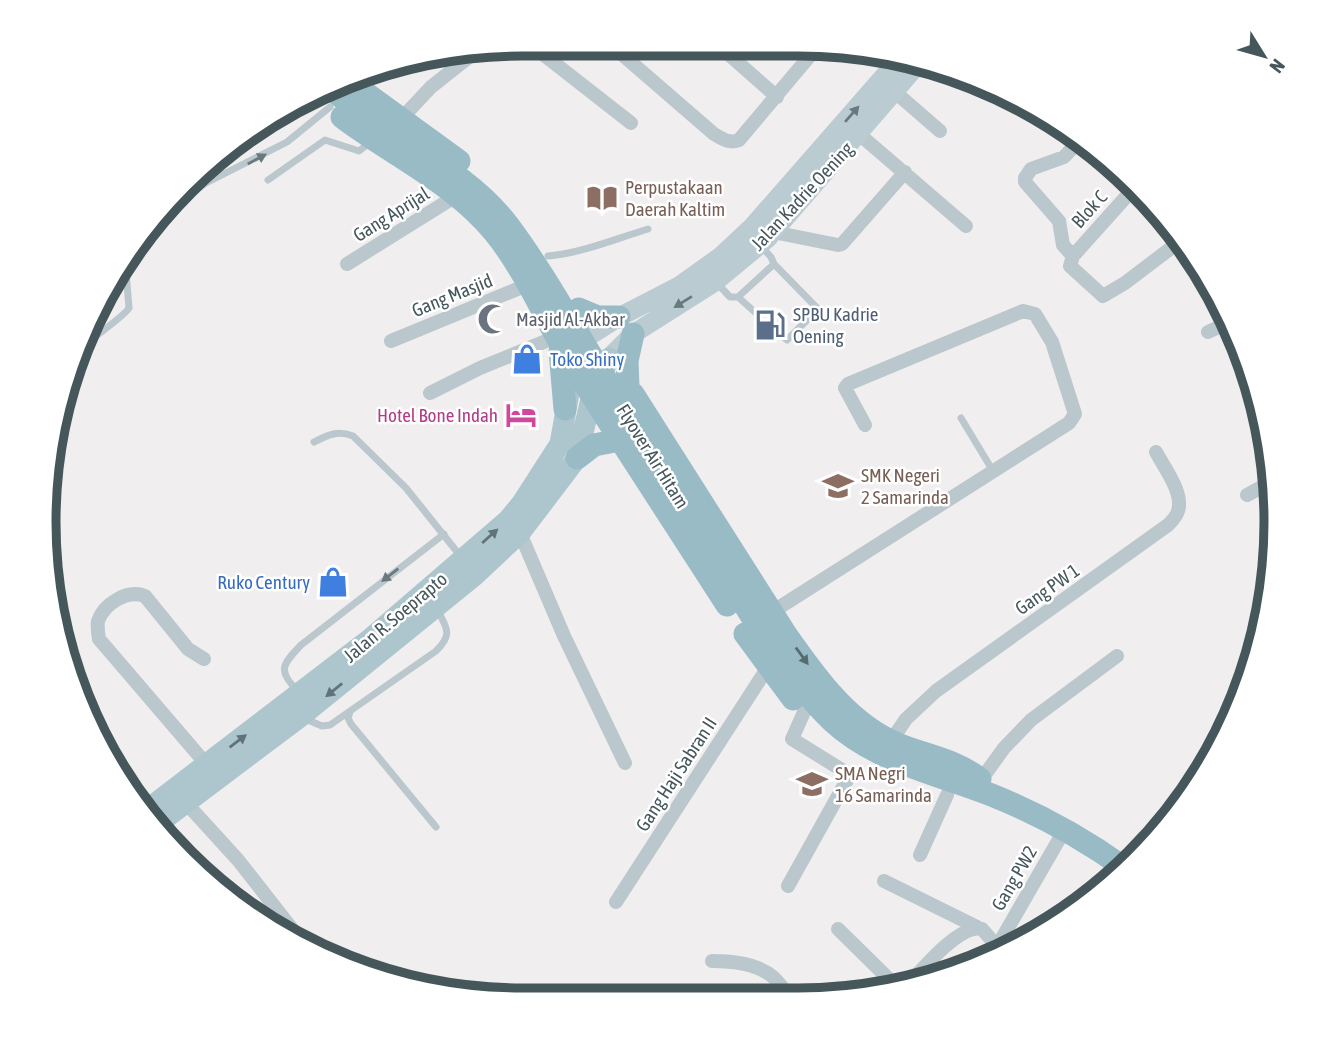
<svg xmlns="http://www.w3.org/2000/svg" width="1320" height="1044" font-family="'Asap Condensed',sans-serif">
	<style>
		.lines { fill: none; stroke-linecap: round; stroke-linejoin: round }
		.service { stroke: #bac7cc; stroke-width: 7 }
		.minor { stroke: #bac7cc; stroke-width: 14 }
		.tertiary { stroke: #bac7cc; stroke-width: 18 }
		.secondary { stroke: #bacbd1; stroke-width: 19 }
		.primary { stroke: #adc6ce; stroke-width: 21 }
		.trunk { stroke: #99bbc6; stroke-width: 23 }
		.oneway { fill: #697a7f }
		.oneway2 { fill: #69797e }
		.oneway3 { fill: #607378 }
		.oneway4 { fill: #576b71 }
		.labels { text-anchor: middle; stroke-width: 5; stroke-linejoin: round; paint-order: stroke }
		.education-label { font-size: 19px; fill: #785e54; stroke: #fff; text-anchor: start }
		.street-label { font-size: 19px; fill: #46575c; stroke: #fff }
		.service-label { font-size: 19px; fill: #4e5e75; stroke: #fff; text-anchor: start }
		.worship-label { font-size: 19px; fill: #5b616d; stroke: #fff; text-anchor: start }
		.shop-label { font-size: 19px; fill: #366cbe; stroke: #fff; text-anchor: start }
		.hotel-label { font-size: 19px; fill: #b23c85; stroke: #fff; text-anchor: end }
		.rim { fill: none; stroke: #46575c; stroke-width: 9 }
	</style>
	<rect width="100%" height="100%" fill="#f1eeef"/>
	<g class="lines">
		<path class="service" d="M 268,180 L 325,140 L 359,151 L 372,141
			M 179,191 L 195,190
			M 160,215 L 206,183 L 287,142 L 330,107
			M 548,256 C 582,253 615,239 648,229
			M 774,264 L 818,309 L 787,340 L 778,332
			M 716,282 L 730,297 L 738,297 L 774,264 L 771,257 L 760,245
			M 738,297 L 757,314
			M 81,349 C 91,338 125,316 129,308 L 125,260
			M 961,418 L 993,471
			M 314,442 C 328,435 337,430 353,436 L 406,488 L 462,558
			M 297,690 C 276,670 284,663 301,645 L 444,534
			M 350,712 L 348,718 L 351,724 L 436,827
			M 303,718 L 322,726 L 330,725 L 436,651 C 453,634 447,629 438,611"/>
		<path class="minor" d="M 530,44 L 631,123
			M 610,44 L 714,134 C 723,139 729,144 739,140 L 819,45
			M 717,44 L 777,97
			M 895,92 L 940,131
			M 401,119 L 431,87 L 479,49
			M 859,134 L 966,226
			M 1134,188 L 1073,256 L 1070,266 L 1103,296 L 1125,283 L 1179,242
			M 773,232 L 838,245 L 842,244 L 905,172
			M 1073,256 L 1063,245 L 1059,221 L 1025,182 L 1025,178 L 1031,169 L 1064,157 L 1081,139
			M 347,264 L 456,196
			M 1208,332 L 1230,322
			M 391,341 L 527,285
			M 430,393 L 480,368 L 556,337
			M 1247,495 L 1273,481
			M 520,533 L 564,636 L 625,763
			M 772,612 L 1069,423 L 1075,414 L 1052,342 L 1035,314 L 1023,311 L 848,384 L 845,388 L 865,425
			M 204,659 L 188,649 L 145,596 C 127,589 104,604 98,621 C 97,627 98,633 99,639 L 207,765
			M 891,741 L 906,719 L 936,691 L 1168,525 C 1172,521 1177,516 1178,511 C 1184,493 1164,467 1156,452
			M 981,780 L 1004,748 L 1031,720 L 1117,656
			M 187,804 L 238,860 L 296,934
			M 920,855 L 947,795
			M 884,881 L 977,927
			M 788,886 L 847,780 L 842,770 L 792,739 L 804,712
			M 616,902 L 768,667
			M 838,929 L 898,988
			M 997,947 L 1065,829
			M 712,961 C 731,961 757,963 773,977 C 780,983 785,992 792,998
			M 906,987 C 921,971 960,923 982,929 L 1001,951"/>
		<path class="tertiary" d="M 112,767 L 154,818"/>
		<path class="secondary" d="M 594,333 L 619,317 L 679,286 L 721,256 L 752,227 L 899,59
			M 609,358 L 633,334 L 715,282 L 767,239 L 919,63"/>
		<path class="primary" d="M 144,812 L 371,638 L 508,520 L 522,503 L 560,444 L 569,393
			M 155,826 L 300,717 L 474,576 L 520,533 L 577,458 L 592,395 L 609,358"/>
		<path class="trunk" d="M 349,81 L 459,161
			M 331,88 C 385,139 463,165 508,225 C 538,265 563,309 589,352 C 631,420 673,489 716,558 C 748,611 788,679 833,722 C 876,762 941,775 994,796 C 1041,815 1084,839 1126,869
			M 342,117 C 392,155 454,183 494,232 C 526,271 548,326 575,369 C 625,448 676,526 727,605
			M 579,309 L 598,317 L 619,317
			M 560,351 L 565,409
			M 628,387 L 627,361 L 633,334
			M 633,394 L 785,633 C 813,673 845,719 891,741 C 920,755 954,758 980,779
			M 577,458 L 594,445 L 620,440
			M 745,634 L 793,699"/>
	</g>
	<defs><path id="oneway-solid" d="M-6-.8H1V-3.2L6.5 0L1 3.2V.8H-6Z" transform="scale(1.75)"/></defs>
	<g class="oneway">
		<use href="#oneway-solid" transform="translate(852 114) rotate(-49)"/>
		<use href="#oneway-solid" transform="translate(683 302) rotate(148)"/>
	</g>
	<g class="oneway2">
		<use href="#oneway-solid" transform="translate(257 159) rotate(-28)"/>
		<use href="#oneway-solid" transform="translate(390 575) rotate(142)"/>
	</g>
	<g class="oneway3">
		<use href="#oneway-solid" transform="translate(490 536) rotate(-42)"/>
		<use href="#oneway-solid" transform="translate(334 690) rotate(141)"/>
		<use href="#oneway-solid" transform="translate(238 741) rotate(-37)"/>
	</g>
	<use class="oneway4" href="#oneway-solid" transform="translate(802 656) rotate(54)"/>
	<defs>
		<g id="library-bare" transform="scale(2.415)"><path d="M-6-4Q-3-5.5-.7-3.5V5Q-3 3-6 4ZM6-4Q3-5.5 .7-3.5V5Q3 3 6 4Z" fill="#8d6e63" stroke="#fff" stroke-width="2.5" paint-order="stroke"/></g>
		<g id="mosque-bare" transform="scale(2.415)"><path d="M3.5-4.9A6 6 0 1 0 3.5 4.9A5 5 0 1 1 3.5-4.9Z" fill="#6b7280" stroke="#fff" stroke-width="2.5" paint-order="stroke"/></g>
		<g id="fuel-bare" transform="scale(2.415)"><path d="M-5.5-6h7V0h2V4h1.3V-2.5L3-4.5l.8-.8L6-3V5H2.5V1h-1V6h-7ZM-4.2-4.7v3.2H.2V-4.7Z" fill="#5c6f8a" stroke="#fff" stroke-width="2.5" paint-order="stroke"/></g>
		<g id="shop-bare" transform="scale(2.415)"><path d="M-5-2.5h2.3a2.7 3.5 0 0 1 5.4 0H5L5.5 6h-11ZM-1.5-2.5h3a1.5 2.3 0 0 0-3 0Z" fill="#3f7fe0" stroke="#fff" stroke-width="2.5" paint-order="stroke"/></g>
		<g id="hotel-bare" transform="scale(2.415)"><path d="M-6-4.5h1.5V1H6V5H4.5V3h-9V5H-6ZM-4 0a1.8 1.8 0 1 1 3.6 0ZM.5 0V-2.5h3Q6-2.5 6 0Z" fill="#d1479c" stroke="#fff" stroke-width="2.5" paint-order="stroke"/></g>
		<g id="school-bare" transform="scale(2.415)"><path d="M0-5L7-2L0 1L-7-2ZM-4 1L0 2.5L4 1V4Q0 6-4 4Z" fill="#8d6e63" stroke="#fff" stroke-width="2.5" paint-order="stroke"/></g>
	</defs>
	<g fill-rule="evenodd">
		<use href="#library-bare" x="602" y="198"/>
		<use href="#mosque-bare" x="493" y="319"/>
		<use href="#fuel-bare" x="770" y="325"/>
		<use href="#shop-bare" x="527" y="359"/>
		<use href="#hotel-bare" x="521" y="415"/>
		<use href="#school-bare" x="838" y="486"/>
		<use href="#shop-bare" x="333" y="582"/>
		<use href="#school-bare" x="812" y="784"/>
	</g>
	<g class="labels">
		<g class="education-label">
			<text x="625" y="194">Perpustakaan<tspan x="625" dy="22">Daerah Kaltim</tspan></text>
			<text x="861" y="482">SMK Negeri<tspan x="861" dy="22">2 Samarinda</tspan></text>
			<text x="835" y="780">SMA Negri<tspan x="835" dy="22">16 Samarinda</tspan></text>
		</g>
		<g class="street-label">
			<text transform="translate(802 196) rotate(-47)" y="7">Jalan Kadrie Oening</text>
			<text transform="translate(1089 209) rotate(-48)" y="7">Blok C</text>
			<text transform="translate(391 214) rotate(-32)" y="7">Gang Aprijal</text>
			<text transform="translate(452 295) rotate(-22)" y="7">Gang Masjid</text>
			<text transform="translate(653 456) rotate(58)" y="7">Flyover Air Hitam</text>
			<text transform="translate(1047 589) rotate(-35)" y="7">Gang PW 1</text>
			<text transform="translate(395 617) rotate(-40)" y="7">Jalan R. Soeprapto</text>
			<text transform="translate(676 774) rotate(-57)" y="7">Gang Haji Sabran II</text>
			<text transform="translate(1014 878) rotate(-60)" y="7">Gang PW2</text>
		</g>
		<g class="service-label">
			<text x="793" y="321">SPBU Kadrie<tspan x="793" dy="22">Oening</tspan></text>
		</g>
		<g class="worship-label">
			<text x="516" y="326">Masjid Al-Akbar</text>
		</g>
		<g class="shop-label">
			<text x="550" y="366">Toko Shiny</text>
			<text x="310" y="589" text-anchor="end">Ruko Century</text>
		</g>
		<g class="hotel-label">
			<text x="498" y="422">Hotel Bone Indah</text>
		</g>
	</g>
	<path d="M0 0H1320V1044H0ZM522 56H798A466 466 0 0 1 1264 522V522A466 466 0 0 1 798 988H522A466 466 0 0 1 56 522V522A466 466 0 0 1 522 56Z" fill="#fff" fill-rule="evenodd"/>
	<path class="rim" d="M522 56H798A466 466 0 0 1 1264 522V522A466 466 0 0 1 798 988H522A466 466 0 0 1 56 522V522A466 466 0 0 1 522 56Z"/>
	<g transform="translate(1264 56) rotate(127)" stroke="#ffffff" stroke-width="5" paint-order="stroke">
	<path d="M0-5L12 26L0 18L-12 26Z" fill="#46575c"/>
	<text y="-10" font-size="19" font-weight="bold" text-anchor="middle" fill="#46575c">N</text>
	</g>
</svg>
